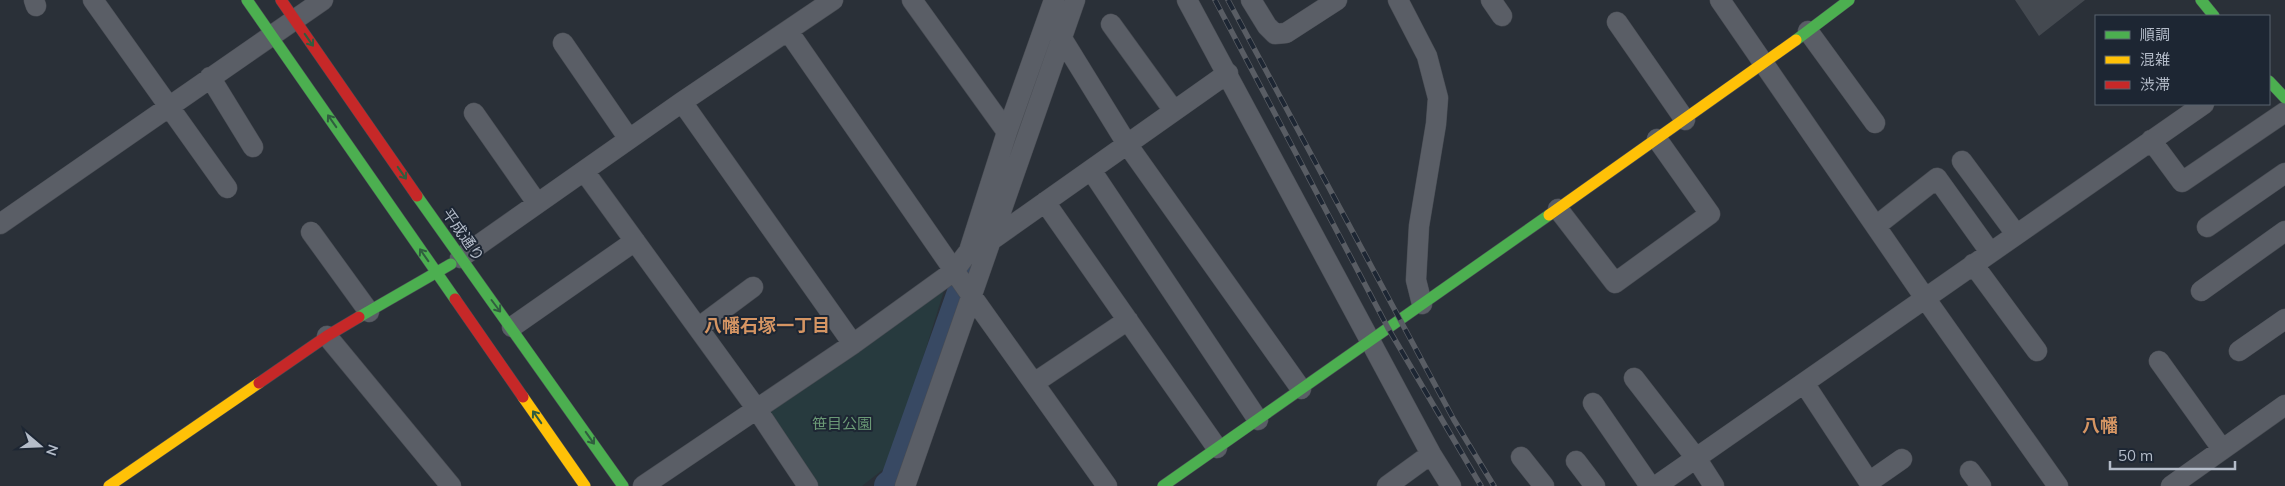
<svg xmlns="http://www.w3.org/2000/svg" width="2285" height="486" font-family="Mulish,'Noto Sans JP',sans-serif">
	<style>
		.green { fill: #273a3e }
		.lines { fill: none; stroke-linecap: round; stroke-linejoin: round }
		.river { stroke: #384963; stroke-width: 30 }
		.building { fill: #444950 }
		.street-casing { stroke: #484c53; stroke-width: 21 }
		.fast-casing { stroke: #484c53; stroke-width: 12 }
		.slow-casing { stroke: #484c53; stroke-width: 12 }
		.jam-casing { stroke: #484c53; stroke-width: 12 }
		.street { stroke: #5a5e66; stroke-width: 20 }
		.fast { stroke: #4caf50; stroke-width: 11 }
		.slow { stroke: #ffc107; stroke-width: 11 }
		.jam { stroke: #c62828; stroke-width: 11 }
		.rail-casing { stroke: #595d64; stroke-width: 5.5 }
		.rail { stroke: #1d2633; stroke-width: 4; stroke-dasharray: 11; stroke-linecap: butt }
		.oneway { stroke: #305d3f }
		.labels { text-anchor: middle; stroke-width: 4; stroke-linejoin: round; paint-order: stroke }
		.street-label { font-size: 15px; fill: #b4bcc9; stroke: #1d2633 }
		.park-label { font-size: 15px; fill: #6b9a76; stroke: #1d2633 }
		.quarter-label { font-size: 18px; font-weight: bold; fill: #d59563; stroke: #1d2633 }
	</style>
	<rect width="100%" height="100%" fill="#2a3038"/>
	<path class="green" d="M 947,281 L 890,464 L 862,486 L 813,486 L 762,409 Z"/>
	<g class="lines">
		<path class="river" d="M 889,486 L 895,481 L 1040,73"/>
	</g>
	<path class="building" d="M 2015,0 L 2085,0 L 2039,36 Z"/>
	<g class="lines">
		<g class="street-casing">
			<path id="street" d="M 34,0 L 36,6
				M 93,0 L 227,188
				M 912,0 L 1007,132
				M 1187,0 L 1431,454 L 1451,486
				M 1251,0 L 1267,26 L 1275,34 L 1286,33 L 1337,0
				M 1398,0 L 1427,56 L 1438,98 L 1436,124 L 1419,226 L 1416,280 L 1422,304
				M 1491,0 L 1502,16
				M 1720,0 L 1925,298 L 2058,486
				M 1617,22 L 1685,120
				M 1111,24 L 1174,111
				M 788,31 L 971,295 L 1107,486
				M 1808,31 L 1875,123
				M 1058,32 L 1127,144 L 1301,389
				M 563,43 L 629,139
				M 210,77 L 253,147
				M 682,102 L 853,344
				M 474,113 L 537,203
				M 2151,140 L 2182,182 L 2285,112
				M 1962,161 L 2016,234
				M 1091,170 L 1258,420
				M 584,171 L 756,408 L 808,486
				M 1045,202 L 1217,448
				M 1558,209 L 1615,283 L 1710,214 L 1657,139
				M 0,224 L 323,0
				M 1876,226 L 1937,178 L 1990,252
				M 2207,227 L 2285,173
				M 311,232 L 369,312
				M 993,239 L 1228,73
				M 460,258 L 682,102 L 833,0
				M 1973,264 L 2037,351
				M 2201,291 L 2285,231
				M 512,327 L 635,241
				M 698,328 L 753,287
				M 327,336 L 451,486
				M 2239,351 L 2285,319
				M 2159,361 L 2222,449
				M 1634,378 L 1696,458 L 1714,486
				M 1034,383 L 1128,320
				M 1804,383 L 1869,482 L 1902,459
				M 1593,403 L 1650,486
				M 1521,457 L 1544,486
				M 1576,461 L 1595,486
				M 1970,471 L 1981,486
				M 643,486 L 853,344 L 954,271 L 969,251 L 1007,132 L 1054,0
				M 905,486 L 1075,0
				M 1387,486 L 1431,454
				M 1656,486 L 2204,104
				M 2171,486 L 2285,405"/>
		</g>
		<g class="fast-casing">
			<path id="fast" d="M 247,0 L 455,299
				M 2201,0 L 2214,16
				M 1796,40 L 1849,0
				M 2269,81 L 2285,98
				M 417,196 L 623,486
				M 359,317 L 451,264
				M 1163,486 L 1549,215"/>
		</g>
		<g class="slow-casing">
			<path id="slow" d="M 1549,215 L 1796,40
				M 523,397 L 585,486
				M 109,486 L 259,383"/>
		</g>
		<g class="jam-casing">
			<path id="jam" d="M 281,0 L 417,196
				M 455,299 L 523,397
				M 259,383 L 327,336 L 359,317"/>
		</g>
		<use href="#street" class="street"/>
		<use href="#fast" class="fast"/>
		<use href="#slow" class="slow"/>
		<use href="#jam" class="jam"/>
		<g class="rail-casing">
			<path id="rail" d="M 1215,0 L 1388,328 L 1481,486
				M 1228,0 L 1454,420 L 1494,486"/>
		</g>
		<use href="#rail" class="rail"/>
	</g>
	<defs><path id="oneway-shaft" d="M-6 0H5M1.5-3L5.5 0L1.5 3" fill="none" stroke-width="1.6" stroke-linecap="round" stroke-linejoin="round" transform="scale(1.25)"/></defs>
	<g class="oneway">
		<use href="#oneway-shaft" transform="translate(309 40) rotate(55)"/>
		<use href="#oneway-shaft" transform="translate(332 121) rotate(-125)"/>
		<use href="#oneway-shaft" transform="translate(402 173) rotate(55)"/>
		<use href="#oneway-shaft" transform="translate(424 255) rotate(-125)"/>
		<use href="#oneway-shaft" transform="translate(496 306) rotate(53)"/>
		<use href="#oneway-shaft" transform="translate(537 417) rotate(-125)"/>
		<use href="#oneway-shaft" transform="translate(590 438) rotate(55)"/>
	</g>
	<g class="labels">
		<g class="street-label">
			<text transform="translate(463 235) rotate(55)" y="5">平成通り</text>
		</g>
		<g class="park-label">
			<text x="842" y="429">笹目公園</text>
		</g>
		<g class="quarter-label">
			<text x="767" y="332">八幡石塚一丁目</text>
			<text x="2100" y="432">八幡</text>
		</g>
	</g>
	<rect x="2095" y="15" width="175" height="90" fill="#1d2633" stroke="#59626f"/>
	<rect x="2105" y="31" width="25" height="8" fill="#4caf50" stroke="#59626f"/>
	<text x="2140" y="40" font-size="15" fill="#b4bcc9">順調</text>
	<rect x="2105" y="56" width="25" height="8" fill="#ffc107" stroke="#59626f"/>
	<text x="2140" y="65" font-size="15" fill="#b4bcc9">混雑</text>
	<rect x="2105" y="81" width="25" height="8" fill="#c62828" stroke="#59626f"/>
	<text x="2140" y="90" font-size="15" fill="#b4bcc9">渋滞</text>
	<g transform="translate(40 446) rotate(109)" stroke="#1d2633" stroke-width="4" paint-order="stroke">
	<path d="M0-4L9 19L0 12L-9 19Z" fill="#b4bcc9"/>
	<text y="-8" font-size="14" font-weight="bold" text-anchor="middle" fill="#b4bcc9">N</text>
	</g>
	<path d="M2110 461v8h125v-8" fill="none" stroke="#b4bcc9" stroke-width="2.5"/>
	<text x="2118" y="461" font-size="15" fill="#b4bcc9" stroke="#1d2633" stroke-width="4" paint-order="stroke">50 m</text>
</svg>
